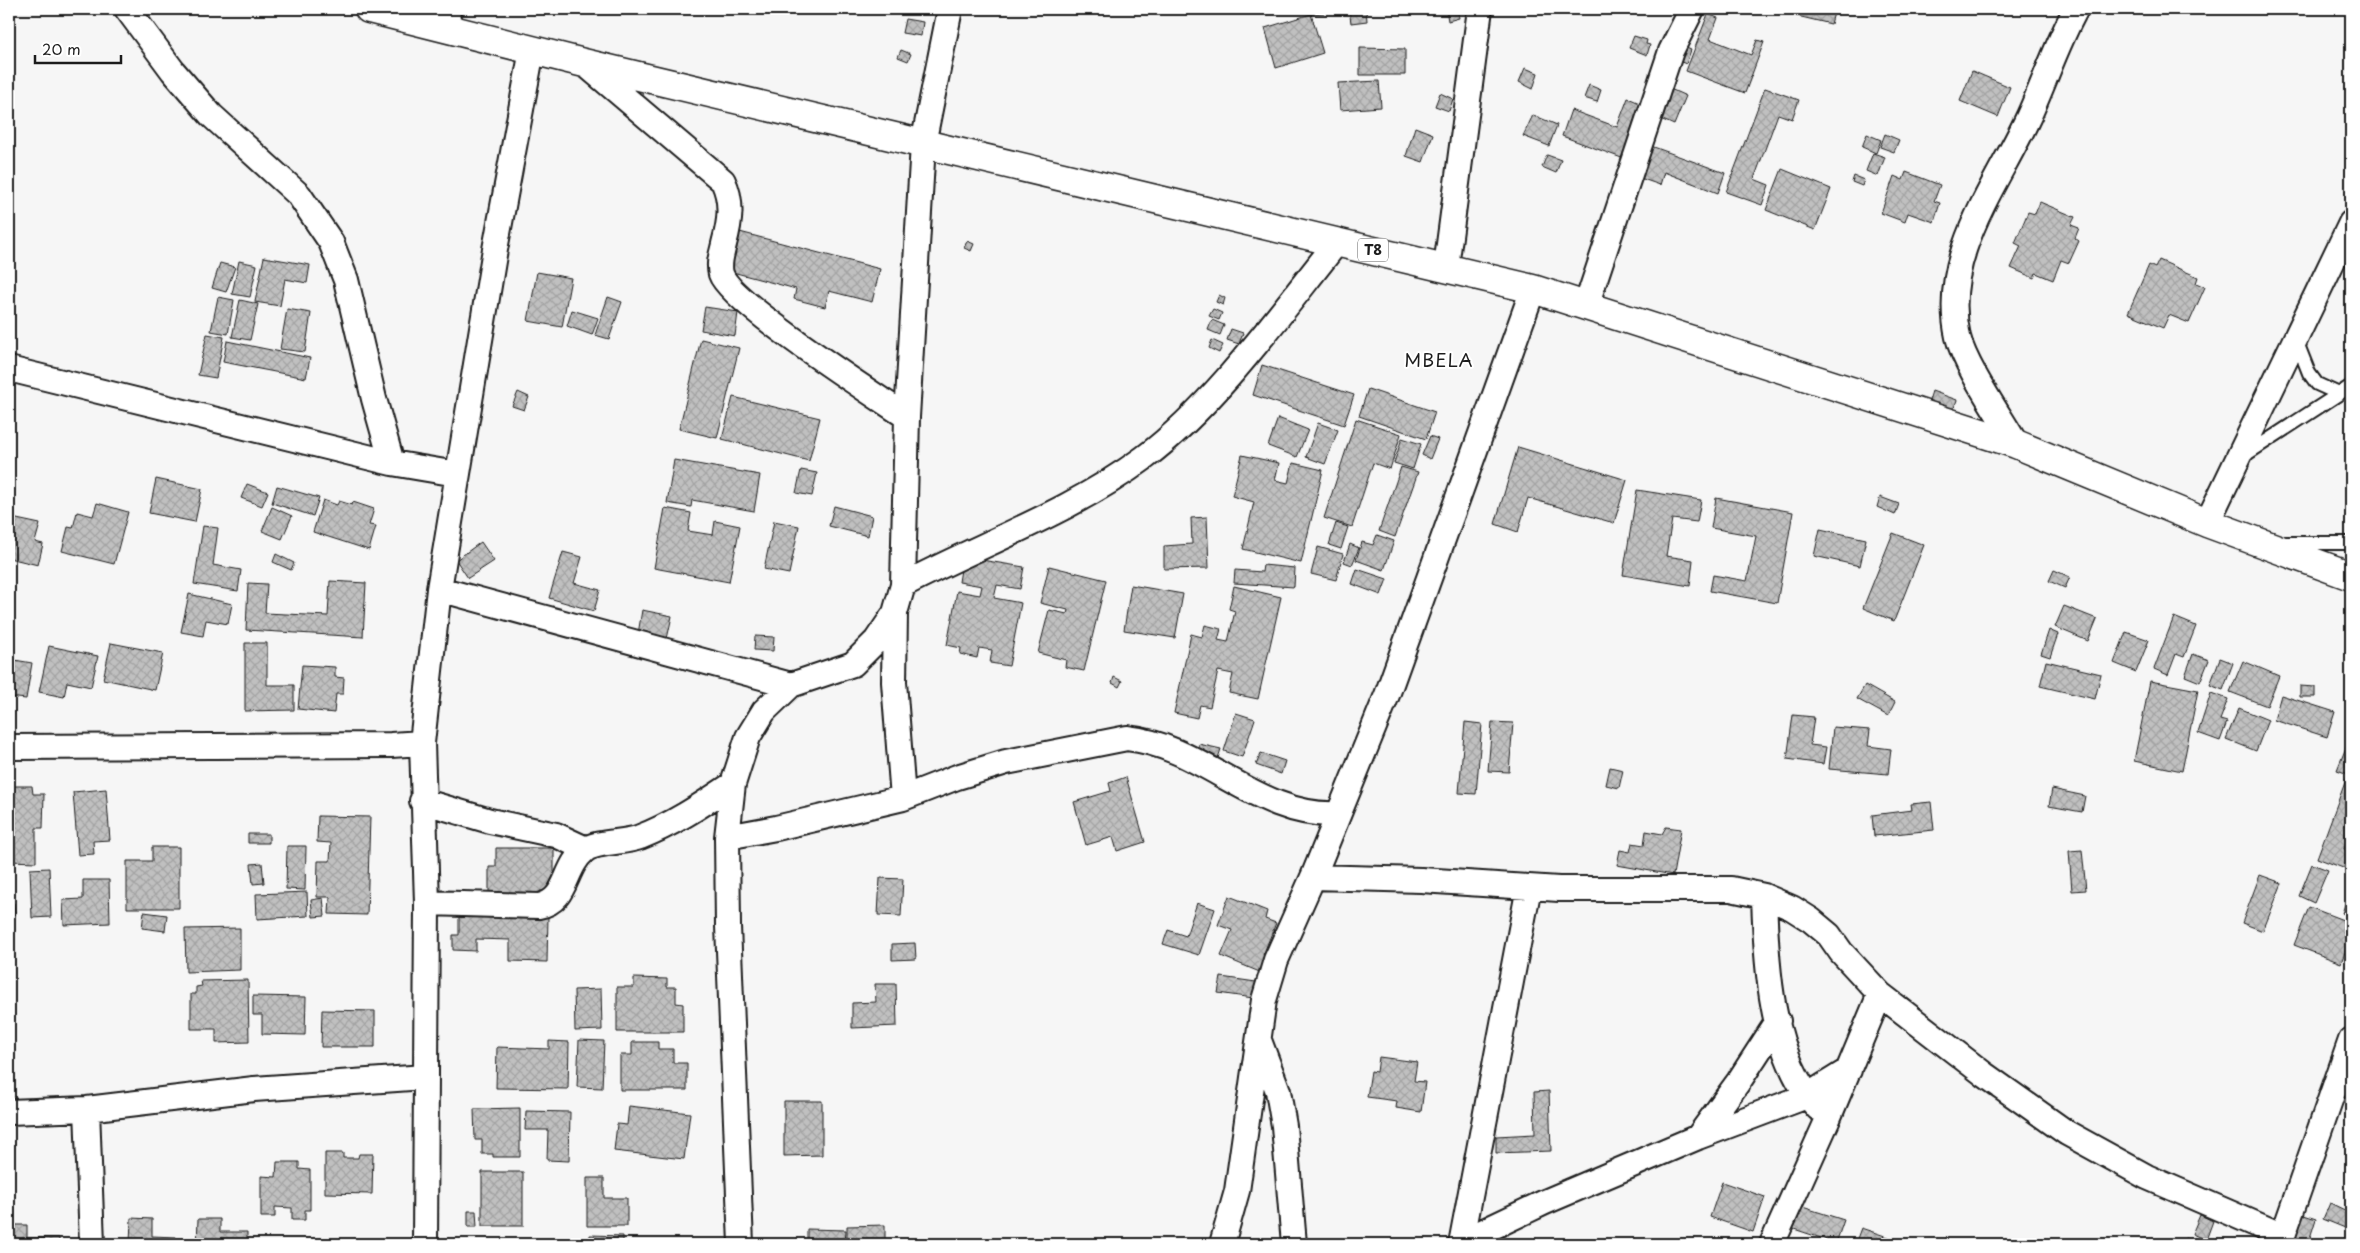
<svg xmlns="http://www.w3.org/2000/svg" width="2360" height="1253" font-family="'Playpen Sans',sans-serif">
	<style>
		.building { fill: url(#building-cross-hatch); stroke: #1c1c1c }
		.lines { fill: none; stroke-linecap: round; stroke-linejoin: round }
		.lane-casing { stroke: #1c1c1c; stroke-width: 16 }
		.street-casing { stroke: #1c1c1c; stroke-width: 28 }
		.highway-casing { stroke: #1c1c1c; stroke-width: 31 }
		.lane { stroke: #fff; stroke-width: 12 }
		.street { stroke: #fff; stroke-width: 24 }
		.highway { stroke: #fff; stroke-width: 28 }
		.labels { text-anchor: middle; stroke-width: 4; stroke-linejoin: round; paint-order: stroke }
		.shield { fill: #fff; stroke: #606060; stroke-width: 1 }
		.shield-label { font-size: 14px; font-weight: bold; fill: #1c1c1c }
		.quarter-label { font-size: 18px; letter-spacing: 1px; fill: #1c1c1c; stroke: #fff }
	</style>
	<defs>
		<pattern id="building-cross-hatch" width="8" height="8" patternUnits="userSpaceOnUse" patternTransform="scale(1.25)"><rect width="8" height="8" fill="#c0c0c0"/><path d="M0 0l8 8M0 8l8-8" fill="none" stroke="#a4a4a4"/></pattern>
	</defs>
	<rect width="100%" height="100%" fill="#f6f6f6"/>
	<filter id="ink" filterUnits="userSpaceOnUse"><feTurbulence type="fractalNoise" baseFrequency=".02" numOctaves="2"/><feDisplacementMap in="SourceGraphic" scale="10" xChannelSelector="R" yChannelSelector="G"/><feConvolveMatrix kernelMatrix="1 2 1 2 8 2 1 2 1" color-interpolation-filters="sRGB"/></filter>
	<g filter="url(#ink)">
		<path class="building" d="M 1312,9 L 1324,9 L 1324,13 L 1312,14 Z
			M 1349,9 L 1366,9 L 1367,21 L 1351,23 Z
			M 1446,9 L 1457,9 L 1459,18 L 1448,21 Z
			M 1799,9 L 1835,9 L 1831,24 L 1797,16 Z
			M 1311,14 L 1323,53 L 1276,68 L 1265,28 Z
			M 1708,14 L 1718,18 L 1710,39 L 1751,55 L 1757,40 L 1764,42 L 1745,93 L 1686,71 Z
			M 905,19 L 923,22 L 921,36 L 902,33 Z
			M 1634,36 L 1647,40 L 1646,44 L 1650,45 L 1647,55 L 1629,48 Z
			M 1684,47 L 1691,50 L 1686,64 L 1679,61 Z
			M 1360,48 L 1405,49 L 1405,75 L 1360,75 Z
			M 901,50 L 911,54 L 908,61 L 898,57 Z
			M 1525,68 L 1538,73 L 1533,89 L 1519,82 Z
			M 1972,71 L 2010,87 L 1998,117 L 1960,101 Z
			M 1379,81 L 1381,107 L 1340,110 L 1338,83 Z
			M 1589,85 L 1601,90 L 1597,102 L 1584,98 Z
			M 1668,88 L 1686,96 L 1674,125 L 1656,117 Z
			M 1765,88 L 1799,100 L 1792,119 L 1778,114 L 1754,179 L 1769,185 L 1762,205 L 1726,192 Z
			M 1440,93 L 1453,99 L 1449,111 L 1435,106 Z
			M 1628,98 L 1642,104 L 1627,160 L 1562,136 L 1571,110 L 1617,127 Z
			M 1533,115 L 1557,125 L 1549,146 L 1523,136 Z
			M 1415,127 L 1433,134 L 1423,162 L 1406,156 Z
			M 1867,134 L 1881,140 L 1876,153 L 1862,147 Z
			M 1885,134 L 1899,140 L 1894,152 L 1880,147 Z
			M 1651,146 L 1725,173 L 1718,193 L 1664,172 L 1660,185 L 1640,178 Z
			M 1873,153 L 1885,157 L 1878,176 L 1866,171 Z
			M 1547,155 L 1561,160 L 1556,173 L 1542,167 Z
			M 1782,169 L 1831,189 L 1815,230 L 1766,210 Z
			M 1906,172 L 1940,185 L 1934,201 L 1940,203 L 1934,222 L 1908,213 L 1905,222 L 1881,213 L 1894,176 L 1903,180 Z
			M 1854,176 L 1864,180 L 1862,186 L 1852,182 Z
			M 2040,202 L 2075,217 L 2071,225 L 2079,228 L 2075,238 L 2079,241 L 2069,263 L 2061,260 L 2053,280 L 2036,273 L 2034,278 L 2011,268 L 2021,246 L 2015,243 L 2028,212 L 2035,214 Z
			M 736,231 L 880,269 L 872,302 L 829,291 L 825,307 L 794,299 L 796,289 L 725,270 Z
			M 967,241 L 974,244 L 971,251 L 964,248 Z
			M 264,257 L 310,265 L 307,283 L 285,279 L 280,306 L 255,302 Z
			M 2159,260 L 2198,277 L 2196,283 L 2205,287 L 2189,323 L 2169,315 L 2163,328 L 2128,313 L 2149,265 L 2155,268 Z
			M 239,261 L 257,265 L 250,297 L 232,294 Z
			M 220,263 L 235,267 L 226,292 L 212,288 Z
			M 537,272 L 571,278 L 562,327 L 528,321 Z
			M 1219,295 L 1225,298 L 1223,305 L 1216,302 Z
			M 218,297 L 234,300 L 228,334 L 211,331 Z
			M 608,297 L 622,302 L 609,339 L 595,335 Z
			M 240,300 L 258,304 L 250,340 L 232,337 Z
			M 705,307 L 738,312 L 735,336 L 701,330 Z
			M 287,309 L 311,313 L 305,352 L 280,349 Z
			M 1213,309 L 1222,313 L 1219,320 L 1209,316 Z
			M 572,310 L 598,318 L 592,335 L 567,326 Z
			M 1212,320 L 1224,325 L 1220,335 L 1208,330 Z
			M 1231,329 L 1243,333 L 1239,344 L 1227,340 Z
			M 207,334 L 224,337 L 216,378 L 198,375 Z
			M 701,339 L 739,348 L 717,438 L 679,429 Z
			M 1212,340 L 1223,345 L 1219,353 L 1209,348 Z
			M 227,341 L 310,358 L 306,378 L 223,362 Z
			M 1262,365 L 1354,395 L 1344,425 L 1253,395 Z
			M 1368,389 L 1435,412 L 1426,439 L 1359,416 Z
			M 1932,391 L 1957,400 L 1952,413 L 1928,404 Z
			M 518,392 L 529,397 L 524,410 L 512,406 Z
			M 733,397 L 820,418 L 809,461 L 722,439 Z
			M 1278,418 L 1308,430 L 1297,457 L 1268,446 Z
			M 1356,419 L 1401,434 L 1390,469 L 1373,463 L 1352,527 L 1324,518 Z
			M 1318,423 L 1338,430 L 1325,464 L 1306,457 Z
			M 1430,436 L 1438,439 L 1430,459 L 1422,455 Z
			M 1402,438 L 1421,444 L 1413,469 L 1394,463 Z
			M 1518,447 L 1627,480 L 1614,523 L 1528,498 L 1518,532 L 1495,524 Z
			M 1242,455 L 1279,463 L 1275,480 L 1288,483 L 1293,463 L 1323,470 L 1301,563 L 1243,549 L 1254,502 L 1232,496 Z
			M 674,460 L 760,475 L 754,511 L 692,500 L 691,507 L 667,503 Z
			M 1401,467 L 1418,472 L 1395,537 L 1379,531 Z
			M 801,470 L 817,473 L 812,496 L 796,493 Z
			M 156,479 L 202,489 L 195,522 L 149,513 Z
			M 247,484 L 268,492 L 262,506 L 241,498 Z
			M 277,486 L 319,498 L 313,516 L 272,503 Z
			M 1637,490 L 1701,500 L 1697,522 L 1672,519 L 1666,556 L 1693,560 L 1690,586 L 1623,575 Z
			M 1880,497 L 1899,504 L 1895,515 L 1877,507 Z
			M 1716,498 L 1793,512 L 1777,603 L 1710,591 L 1713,575 L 1747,581 L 1756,536 L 1711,528 Z
			M 323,500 L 337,505 L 339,501 L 352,505 L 353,502 L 374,509 L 369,525 L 376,526 L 369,550 L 313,532 Z
			M 97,503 L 128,512 L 114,564 L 62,551 L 68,527 L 73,528 L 77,512 L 93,516 Z
			M 834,506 L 872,516 L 868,536 L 829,526 Z
			M 272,507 L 292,516 L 282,539 L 262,531 Z
			M 665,508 L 691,513 L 688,531 L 713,535 L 715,521 L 740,526 L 729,582 L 654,568 Z
			M 1207,517 L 1209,568 L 1164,569 L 1164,546 L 1192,544 L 1191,518 Z
			M 12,518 L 40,524 L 35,542 L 43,544 L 38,565 L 9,558 L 9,531 Z
			M 774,521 L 799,526 L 789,574 L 764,569 Z
			M 1336,523 L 1348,527 L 1341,549 L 1329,545 Z
			M 203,526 L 218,528 L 213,565 L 241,570 L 238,591 L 194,584 Z
			M 1820,529 L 1866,539 L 1860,566 L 1814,556 Z
			M 1893,533 L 1924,545 L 1894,621 L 1863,608 Z
			M 1377,535 L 1394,541 L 1384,570 L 1356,560 L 1362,542 L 1373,545 Z
			M 481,542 L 494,561 L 468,578 L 456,560 Z
			M 1350,544 L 1359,548 L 1352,565 L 1344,562 Z
			M 1318,547 L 1343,554 L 1336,580 L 1311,574 Z
			M 563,552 L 582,557 L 574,583 L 600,590 L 594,611 L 549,598 Z
			M 276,554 L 294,563 L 291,570 L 273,562 Z
			M 963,557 L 1024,567 L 1020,589 L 997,585 L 994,598 L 1021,603 L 1009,666 L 990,663 L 992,650 L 979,648 L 977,658 L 960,654 L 961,648 L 947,645 L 957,591 L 980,595 L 982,586 L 959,582 Z
			M 1263,565 L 1295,568 L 1294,587 L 1234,583 L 1235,570 L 1262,572 Z
			M 1049,566 L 1106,580 L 1084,671 L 1065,667 L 1066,660 L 1038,653 L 1049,610 L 1067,614 L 1068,610 L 1040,603 Z
			M 1357,569 L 1387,579 L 1381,595 L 1352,584 Z
			M 2054,570 L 2070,577 L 2065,588 L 2049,581 Z
			M 330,581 L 366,583 L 363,637 L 246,630 L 248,583 L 267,584 L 265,613 L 328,616 Z
			M 1131,585 L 1183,594 L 1175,638 L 1124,630 Z
			M 1234,586 L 1281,597 L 1258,699 L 1229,693 L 1233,674 L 1218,671 L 1210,707 L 1200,705 L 1197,718 L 1174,713 L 1191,634 L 1202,637 L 1205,625 L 1221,629 L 1218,640 L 1228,642 L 1235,611 L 1229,609 Z
			M 189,594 L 232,604 L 228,624 L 206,620 L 203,636 L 181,632 Z
			M 2064,606 L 2097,619 L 2088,641 L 2055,627 Z
			M 642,610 L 672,616 L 667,639 L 638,634 Z
			M 2174,617 L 2196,626 L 2184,657 L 2176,654 L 2168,675 L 2154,669 Z
			M 2049,630 L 2058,634 L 2050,657 L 2041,654 Z
			M 2126,632 L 2149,640 L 2136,672 L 2114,663 Z
			M 755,636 L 774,637 L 773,651 L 754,650 Z
			M 111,643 L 163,653 L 155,690 L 103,679 Z
			M 245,643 L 267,643 L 267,685 L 294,685 L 294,710 L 245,711 Z
			M 49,646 L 98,656 L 91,687 L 67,682 L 64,697 L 39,692 Z
			M 2193,654 L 2209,660 L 2200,682 L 2185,676 Z
			M 2220,658 L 2233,663 L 2223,690 L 2210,685 Z
			M 9,659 L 32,663 L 26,699 L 9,697 Z
			M 2046,661 L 2101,674 L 2095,699 L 2040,686 Z
			M 2243,661 L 2279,676 L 2267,706 L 2230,692 Z
			M 302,665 L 335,667 L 335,677 L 344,678 L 343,694 L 336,694 L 334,713 L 298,709 Z
			M 1114,677 L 1122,681 L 1119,687 L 1112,683 Z
			M 2150,681 L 2198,690 L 2182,771 L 2134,761 Z
			M 1865,685 L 1895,702 L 1888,716 L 1857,699 Z
			M 2300,686 L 2315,687 L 2315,697 L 2300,697 Z
			M 2211,693 L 2228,699 L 2220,720 L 2227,722 L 2220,741 L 2198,733 Z
			M 2281,695 L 2335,712 L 2327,737 L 2274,720 Z
			M 2239,708 L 2268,720 L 2256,751 L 2226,739 Z
			M 1236,713 L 1255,719 L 1242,757 L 1224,751 Z
			M 1793,715 L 1814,717 L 1810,745 L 1826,747 L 1823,764 L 1787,759 Z
			M 1465,722 L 1482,724 L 1476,794 L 1459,793 Z
			M 1492,722 L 1513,723 L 1509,772 L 1488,771 Z
			M 1833,727 L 1870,730 L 1868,746 L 1891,749 L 1888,774 L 1829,769 Z
			M 2349,740 L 2351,741 L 2351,775 L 2337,770 Z
			M 1199,744 L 1221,749 L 1218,758 L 1196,752 Z
			M 1261,753 L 1285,761 L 1281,774 L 1256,765 Z
			M 1610,767 L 1623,770 L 1619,788 L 1606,785 Z
			M 1126,777 L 1145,842 L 1117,851 L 1113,837 L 1086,845 L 1074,802 L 1111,791 L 1109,783 Z
			M 2347,777 L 2351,778 L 2351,829 L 2344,849 L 2351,851 L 2351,871 L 2317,858 Z
			M 9,786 L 32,786 L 33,794 L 44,794 L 43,828 L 36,828 L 36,862 L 9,861 Z
			M 106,789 L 110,840 L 93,841 L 94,854 L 78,855 L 73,792 Z
			M 2052,789 L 2085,796 L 2082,812 L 2049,806 Z
			M 1931,802 L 1934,830 L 1874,836 L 1872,815 L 1912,810 L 1911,804 Z
			M 318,816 L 370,817 L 367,915 L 329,914 L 330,897 L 317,897 L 318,861 L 330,861 L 331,843 L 317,842 Z
			M 1666,827 L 1681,829 L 1673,875 L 1617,865 L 1620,850 L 1630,852 L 1632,843 L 1644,845 L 1646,831 L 1662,834 Z
			M 248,834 L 269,834 L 269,843 L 248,843 Z
			M 287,846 L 306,846 L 305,890 L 286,889 Z
			M 152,847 L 179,847 L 179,908 L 127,908 L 127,861 L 152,861 Z
			M 496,848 L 554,848 L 554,891 L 540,891 L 540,898 L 489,897 L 489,867 L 496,867 Z
			M 2082,850 L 2086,890 L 2072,891 L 2069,851 Z
			M 262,863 L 264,883 L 253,884 L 251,864 Z
			M 2312,864 L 2328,870 L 2314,903 L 2299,896 Z
			M 49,868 L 51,917 L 32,918 L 30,869 Z
			M 2260,875 L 2282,883 L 2263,931 L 2242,923 Z
			M 880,878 L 903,879 L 901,916 L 878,915 Z
			M 83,880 L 109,880 L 110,923 L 64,925 L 63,900 L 83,899 Z
			M 2350,890 L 2351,891 L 2351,917 L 2342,913 Z
			M 307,892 L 308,916 L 257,919 L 256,894 Z
			M 9,894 L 9,903 L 14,903 L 15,915 L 9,916 Z
			M 1229,896 L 1267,911 L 1265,919 L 1276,923 L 1263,955 L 1268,957 L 1262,973 L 1221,956 L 1232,930 L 1218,925 Z
			M 323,898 L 325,916 L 313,917 L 311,900 Z
			M 1197,903 L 1215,909 L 1199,955 L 1163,944 L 1168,930 L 1186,936 Z
			M 2309,907 L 2351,923 L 2351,936 L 2341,963 L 2294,945 Z
			M 144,912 L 167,915 L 165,931 L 142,928 Z
			M 459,915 L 548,917 L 547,962 L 510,961 L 510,940 L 476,939 L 476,951 L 453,950 L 453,935 L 459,935 Z
			M 240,928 L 240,970 L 186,972 L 185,929 Z
			M 915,943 L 916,959 L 892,960 L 892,944 Z
			M 1221,977 L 1256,982 L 1253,998 L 1218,993 Z
			M 634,978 L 667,979 L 667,987 L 676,987 L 676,1003 L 683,1004 L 683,1032 L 617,1032 L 617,987 L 634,987 Z
			M 248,980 L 249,1042 L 216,1043 L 216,1029 L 191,1029 L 191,994 L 196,994 L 196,987 L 202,986 L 201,981 Z
			M 875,984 L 896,984 L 897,1026 L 852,1028 L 852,1003 L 876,1002 Z
			M 601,989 L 602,1030 L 575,1031 L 574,990 Z
			M 253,996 L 306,997 L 305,1035 L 262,1034 L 262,1015 L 253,1015 Z
			M 322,1010 L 375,1011 L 375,1047 L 321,1047 Z
			M 579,1040 L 604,1041 L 602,1088 L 577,1087 Z
			M 549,1041 L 569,1042 L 568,1089 L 496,1088 L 497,1047 L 549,1049 Z
			M 632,1042 L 658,1042 L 658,1049 L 673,1049 L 673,1063 L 687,1063 L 687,1090 L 620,1090 L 620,1055 L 632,1055 Z
			M 1379,1057 L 1417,1062 L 1414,1081 L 1425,1082 L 1421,1112 L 1396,1108 L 1397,1101 L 1367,1097 L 1371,1071 L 1377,1072 Z
			M 1549,1091 L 1551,1151 L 1496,1153 L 1496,1136 L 1535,1134 L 1534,1092 Z
			M 784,1101 L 822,1101 L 822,1155 L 784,1156 Z
			M 629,1106 L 690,1113 L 684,1159 L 614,1151 L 617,1124 L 627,1125 Z
			M 520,1108 L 520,1157 L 493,1157 L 493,1154 L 482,1154 L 482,1140 L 475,1140 L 474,1109 Z
			M 526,1111 L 570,1112 L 569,1161 L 547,1160 L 548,1130 L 525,1130 Z
			M 325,1153 L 343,1153 L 343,1158 L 358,1158 L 359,1154 L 373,1154 L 372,1194 L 325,1193 Z
			M 277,1162 L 299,1162 L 299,1169 L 310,1170 L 310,1210 L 305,1210 L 305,1220 L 292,1220 L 292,1208 L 275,1207 L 275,1217 L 261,1217 L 261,1176 L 276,1177 Z
			M 482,1172 L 523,1172 L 523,1226 L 482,1226 Z
			M 587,1178 L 604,1178 L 604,1198 L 627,1198 L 627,1226 L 587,1226 Z
			M 1722,1182 L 1765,1197 L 1753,1232 L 1710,1217 Z
			M 2330,1203 L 2351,1213 L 2350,1230 L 2323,1219 Z
			M 1796,1205 L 1844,1220 L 1836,1243 L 1788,1227 Z
			M 468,1211 L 476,1211 L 477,1227 L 468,1227 Z
			M 2301,1214 L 2316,1219 L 2308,1244 L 2290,1244 Z
			M 2200,1215 L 2213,1221 L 2206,1240 L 2192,1234 Z
			M 131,1218 L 152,1219 L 152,1236 L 176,1237 L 176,1244 L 130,1244 Z
			M 198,1219 L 220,1219 L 220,1232 L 247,1232 L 247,1244 L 197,1244 Z
			M 10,1225 L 27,1225 L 27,1238 L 59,1238 L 59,1244 L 10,1244 Z
			M 885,1225 L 885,1241 L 847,1242 L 847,1226 Z
			M 1861,1228 L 1894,1239 L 1893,1244 L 1855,1244 Z
			M 807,1229 L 846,1230 L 845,1244 L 807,1244 Z
			M 590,1235 L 623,1236 L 623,1244 L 590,1244 Z
			M 2185,1238 L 2201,1244 L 2183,1244 Z"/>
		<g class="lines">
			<g class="lane-casing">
				<path id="lane" d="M 2296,340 L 2309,373 L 2317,384 L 2339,394
					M 2242,457 L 2351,386
					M 2284,543 L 2351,543"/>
			</g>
			<g class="street-casing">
				<path id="street" d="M 127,9 L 173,71 L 211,115 L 299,195 L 331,242 L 346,280 L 374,399 L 392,463
					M 447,28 L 448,9
					M 584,63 L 723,181 C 733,202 730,222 724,244 C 722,254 718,263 721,274 C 730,302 876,396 907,417
					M 1446,267 L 1480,9
					M 1586,306 L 1671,51 L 1692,9
					M 9,369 L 392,463 L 457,474
					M 2016,444 C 2000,416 1965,366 1958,337 C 1940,257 1995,188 2027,120 C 2044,84 2056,45 2076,9
					M 2207,523 L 2351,223
					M 903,585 C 983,543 1071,512 1144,458 C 1216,404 1281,312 1338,241
					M 439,589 L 791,685
					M 895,613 L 894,682 L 903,798
					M 9,747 L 391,745 L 422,743
					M 422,801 L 490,821 L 556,835 L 586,849
					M 727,837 L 776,828 L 903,798 L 957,777 L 1006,762 L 1127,738 C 1204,746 1258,818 1338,814
					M 1313,877 L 1421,880 L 1559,889 L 1731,889 L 1764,896 L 1792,908 L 1811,920 L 1829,935 L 1841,952 L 1880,994 L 1985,1075 L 2067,1133 L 2147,1177 L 2283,1236
					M 1764,896 C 1766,963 1770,1056 1818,1108
					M 427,903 L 539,906 C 568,901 563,868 585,850 C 596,841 626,843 640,837 C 674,824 703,804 733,784
					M 1260,1043 L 1278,1091 L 1284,1126 L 1294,1244
					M 87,1109 L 92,1244
					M 9,1112 L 87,1109 L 254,1089 L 425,1077
					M 1698,1137 L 1739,1081 L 1778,1021
					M 1461,1242 L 1545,1202 L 1698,1137 L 1807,1096 L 1849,1070
					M 425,1244 L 427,903 L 422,743 L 439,589 L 494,255 L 532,50
					M 741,1244 L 728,926 L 727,837 L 733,784 L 748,737 L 764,711 L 791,685 L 853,664 L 876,641 L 895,613 L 903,585 L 907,417 L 923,144 L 950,9
					M 1222,1244 L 1237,1191 L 1264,1000 L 1276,960 L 1313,877 L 1387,695 L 1533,289
					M 1461,1244 L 1529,887
					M 1772,1244 L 1828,1119 L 1880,994
					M 2280,1244 L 2351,1040"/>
			</g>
			<g class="highway-casing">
				<path id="highway" d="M 369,9 L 584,63 L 1533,289 L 2016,444 L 2207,523 L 2351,576"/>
			</g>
			<use href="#lane" class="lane"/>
			<use href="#street" class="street"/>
			<use href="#highway" class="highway"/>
		</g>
	</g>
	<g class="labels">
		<rect class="shield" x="1358" y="238.5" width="30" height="23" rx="4"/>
		<g class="shield-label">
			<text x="1373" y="255">T8</text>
		</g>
		<g class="quarter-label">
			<text x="1439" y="367">MBELA</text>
		</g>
	</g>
	<rect width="2360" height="1253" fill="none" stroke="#fff" stroke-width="30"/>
	<rect x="15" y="15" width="2330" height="1223" fill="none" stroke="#1c1c1c" stroke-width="2" filter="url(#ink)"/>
	<path d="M35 55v8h86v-8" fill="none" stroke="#1c1c1c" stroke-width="2.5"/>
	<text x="42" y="55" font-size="15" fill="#1c1c1c" stroke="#ffffff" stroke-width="4" paint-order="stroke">20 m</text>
</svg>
